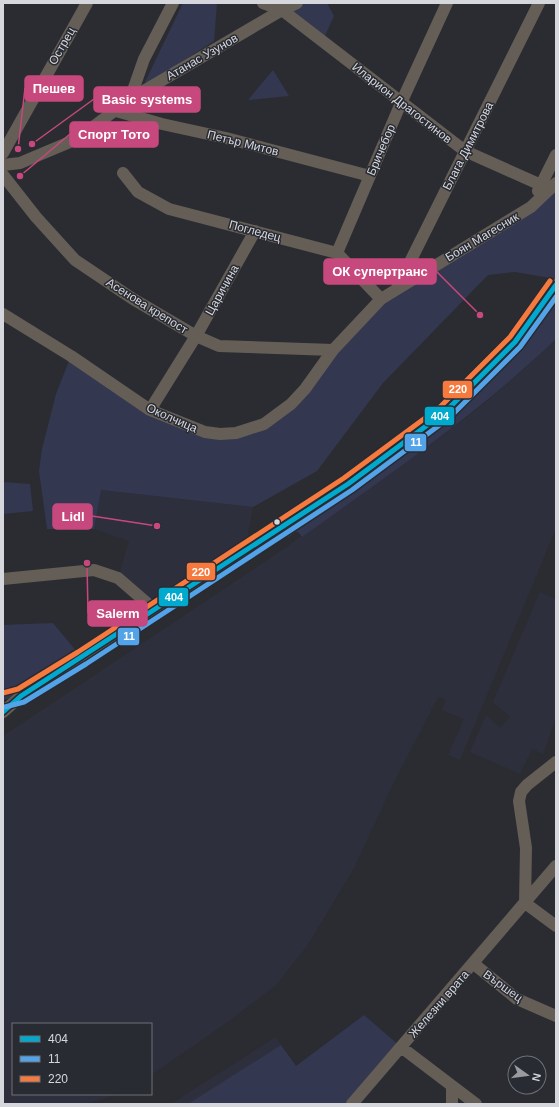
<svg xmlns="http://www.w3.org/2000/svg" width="559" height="1107" font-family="Arial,sans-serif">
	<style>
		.built { fill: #2e2f3d }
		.green { fill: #333750 }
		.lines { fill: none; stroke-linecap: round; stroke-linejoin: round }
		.minor { stroke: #655e56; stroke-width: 12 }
		.bus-1-casing { stroke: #292b33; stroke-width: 8 }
		.bus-2-casing { stroke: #292b33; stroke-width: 8 }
		.bus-3-casing { stroke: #292b33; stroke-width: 8 }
		.bus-1 { stroke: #00a9ce; stroke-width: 5 }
		.bus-2 { stroke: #53a3e8; stroke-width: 5 }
		.bus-3 { stroke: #f6793e; stroke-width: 5 }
		.bus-dot { fill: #d6d7dd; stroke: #292b33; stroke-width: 1.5 }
		.labels { text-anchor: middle; stroke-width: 3; stroke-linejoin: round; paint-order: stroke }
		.street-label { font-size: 12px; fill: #d6d7dd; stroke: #292b33 }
		.leader { fill: none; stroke: #c7487c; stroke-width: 1.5 }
		.callout-dot { fill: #c7487c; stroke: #292b33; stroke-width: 1.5 }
		.callout { fill: #c7487c; stroke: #c7487c; stroke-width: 1.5 }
		.callout-label { font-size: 13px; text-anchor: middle; font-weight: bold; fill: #fff }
		.line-badge { stroke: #292b33; stroke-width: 1.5 }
		.badge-label { font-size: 11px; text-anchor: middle; font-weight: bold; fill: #fff }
	</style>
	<rect width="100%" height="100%" fill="#2b2c31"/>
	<path class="built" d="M 556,339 L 556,528 L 460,760 L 448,755 L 464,719 L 442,710 L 446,700 L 438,697 L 394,782 L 354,868 L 307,946 L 276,985 L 229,1021 L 151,1075 L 151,1024 L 13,1024 L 13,1094 L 116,1094 L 100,1100 L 81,1104 L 3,1104 L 3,736 L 275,555 L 425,449 L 481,406 L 522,371 Z
		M 100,490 L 253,507 L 248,534 L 242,545 L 150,601 L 119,575 L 129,541 L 94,529 Z
		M 540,592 L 556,599 L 556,717 L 543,754 L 532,749 L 520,774 L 470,752 L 486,715 L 500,728 L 510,717 L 493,702 Z
		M 276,1037 L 281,1045 L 211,1091 L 188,1104 L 171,1104 Z"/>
	<path class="green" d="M 183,3 L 217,3 L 214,41 L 149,83 L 145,82 Z
		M 306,3 L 327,3 L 334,16 L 324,38 L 289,11 Z
		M 273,70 L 289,96 L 248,100 Z
		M 556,183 L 556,279 L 515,272 L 488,275 L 383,383 L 317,471 L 253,507 L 101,490 L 94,529 L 47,529 L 39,471 L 42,449 L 56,394 L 71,356 L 135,399 L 220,434 L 278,414 L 381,299 Z
		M 556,305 L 556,339 C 478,414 390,474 302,537 L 298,532 L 295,532 L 288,538 L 284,534 L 422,440 L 463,405 L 507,359 L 543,316 Z
		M 3,482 L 30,484 L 33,511 L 3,514 Z
		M 53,623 L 82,658 L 21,696 L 3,700 L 3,625 Z
		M 364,1015 L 401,1047 L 352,1104 L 188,1104 L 281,1045 L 296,1066 Z"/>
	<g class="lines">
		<path class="minor" d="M 263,3 L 282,10 L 465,151 L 550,189
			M 130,99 L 144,59 L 173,3
			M 116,111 L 162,124 L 226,138 L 370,176
			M 3,153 L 87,3
			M 3,165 L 20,163 L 77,139 L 130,99 L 282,10 L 297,3
			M 123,173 L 138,192 L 169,209 L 337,253 L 381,299
			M 3,175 L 36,217 L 75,260 L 133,299 L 196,336 L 219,346 L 333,350
			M 538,191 L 556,155
			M 337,253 L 401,103 L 447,3
			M 397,288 L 539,3
			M 3,314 L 71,356 L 150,410 L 205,432 L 220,434 L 236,433 L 264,424 L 291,404 L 305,389 L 333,350 L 381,299 L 531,207 L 556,183
			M 150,410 L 196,336 L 255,231
			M 3,579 L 94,570 L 118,578 L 155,610
			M 3,712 L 21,696 L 348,484 L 445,412 L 515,342 L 556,285
			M 556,762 L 527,785 L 521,792 L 519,801 L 526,848 L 525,903 L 556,926
			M 474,964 L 517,999 L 556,1016
			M 401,1047 L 476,1104
			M 452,1086 L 452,1104
			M 352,1104 L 556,866"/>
		<g class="bus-1-casing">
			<path id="bus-1" d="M 3,712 L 21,696 L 348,484 L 445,412 L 515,342 L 556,285"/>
		</g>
		<g class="bus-2-casing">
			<path id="bus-2" d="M 5,707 L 24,702 L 86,664 L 352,490 L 449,418 L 520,347 L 556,297"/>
		</g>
		<g class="bus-3-casing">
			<path id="bus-3" d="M 3,693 L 18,689 L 78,652 L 344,478 L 440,407 L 510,337 L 550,281"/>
		</g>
		<use href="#bus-1" class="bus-1"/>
		<use href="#bus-2" class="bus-2"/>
		<use href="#bus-3" class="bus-3"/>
	</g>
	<circle class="bus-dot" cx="277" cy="522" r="3.5"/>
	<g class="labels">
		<g class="street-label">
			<text transform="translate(62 46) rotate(-60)" y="4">Острец</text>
			<text transform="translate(202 57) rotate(-30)" y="4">Атанас Узунов</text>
			<text transform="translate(402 103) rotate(38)" y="4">Иларион Драгостинов</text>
			<text transform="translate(243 143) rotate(14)" y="4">Петър Митов</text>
			<text transform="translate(468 146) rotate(-63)" y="4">Блага Димитрова</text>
			<text transform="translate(381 150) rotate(-67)" y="4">Бричебор</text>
			<text transform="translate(255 231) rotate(15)" y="4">Погледец</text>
			<text transform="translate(482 237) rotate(-31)" y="4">Боян Магесник</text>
			<text transform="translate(222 290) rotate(-61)" y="4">Царичина</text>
			<text transform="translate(147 306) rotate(32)" y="4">Асенова крепост</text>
			<text transform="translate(172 418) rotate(24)" y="4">Околчица</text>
			<text transform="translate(503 986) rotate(36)" y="4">Вършец</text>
			<text transform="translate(439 1004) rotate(-49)" y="4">Железни врата</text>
		</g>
	</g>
	<path class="leader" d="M18 149L25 88M32 144L94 99M20 176L70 134M480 315L436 271M157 526L92 516M87 563L88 613"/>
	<g class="callout-dot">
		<circle cx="18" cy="149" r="4"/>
		<circle cx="32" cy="144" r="4"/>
		<circle cx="20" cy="176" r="4"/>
		<circle cx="480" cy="315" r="4"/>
		<circle cx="157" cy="526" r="4"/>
		<circle cx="87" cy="563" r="4"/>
	</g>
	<g class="callout">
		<rect x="25" y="76" width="58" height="25" rx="4"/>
		<rect x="94" y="87" width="106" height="25" rx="4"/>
		<rect x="70" y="122" width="88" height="25" rx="4"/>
		<rect x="324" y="259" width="112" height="25" rx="4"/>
		<rect x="53" y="504" width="39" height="25" rx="4"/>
		<rect x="88" y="601" width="59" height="25" rx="4"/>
	</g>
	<g class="callout-label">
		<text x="54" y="93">Пешев</text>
		<text x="147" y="104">Basic systems</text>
		<text x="114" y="139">Спорт Тото</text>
		<text x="380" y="276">ОК супертранс</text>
		<text x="73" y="521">Lidl</text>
		<text x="118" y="618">Salerm</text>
	</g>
	<g class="line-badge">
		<rect x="442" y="380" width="31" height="19" rx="4" fill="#f6793e"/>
		<rect x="424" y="406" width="31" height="20" rx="4" fill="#00a9ce"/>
		<rect x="404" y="433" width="23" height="19" rx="4" fill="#53a3e8"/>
		<rect x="186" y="562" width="30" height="19" rx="4" fill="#f6793e"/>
		<rect x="158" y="587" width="31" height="20" rx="4" fill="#00a9ce"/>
		<rect x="117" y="627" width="23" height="19" rx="4" fill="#53a3e8"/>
	</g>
	<g class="badge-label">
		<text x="458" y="393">220</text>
		<text x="440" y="420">404</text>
		<text x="416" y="446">11</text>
		<text x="201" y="576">220</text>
		<text x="174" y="601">404</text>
		<text x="129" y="640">11</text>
	</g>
	<rect width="559" height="1107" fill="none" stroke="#d6d7dd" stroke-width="8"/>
	<rect x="12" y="1023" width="140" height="72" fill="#292b33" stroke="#6e7077"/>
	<rect x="20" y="1036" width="20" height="6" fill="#00a9ce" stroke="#6e7077"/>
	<text x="48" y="1043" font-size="12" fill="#d6d7dd">404</text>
	<rect x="20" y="1056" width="20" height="6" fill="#53a3e8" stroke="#6e7077"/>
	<text x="48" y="1063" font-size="12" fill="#d6d7dd">11</text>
	<rect x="20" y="1076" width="20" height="6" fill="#f6793e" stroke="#6e7077"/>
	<text x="48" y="1083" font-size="12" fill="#d6d7dd">220</text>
	<g transform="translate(527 1075) rotate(104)"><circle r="19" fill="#292b33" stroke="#6e7077"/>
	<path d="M0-3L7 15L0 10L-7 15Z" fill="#9a9ba1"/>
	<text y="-6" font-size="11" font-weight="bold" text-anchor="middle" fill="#d6d7dd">N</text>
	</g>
</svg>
